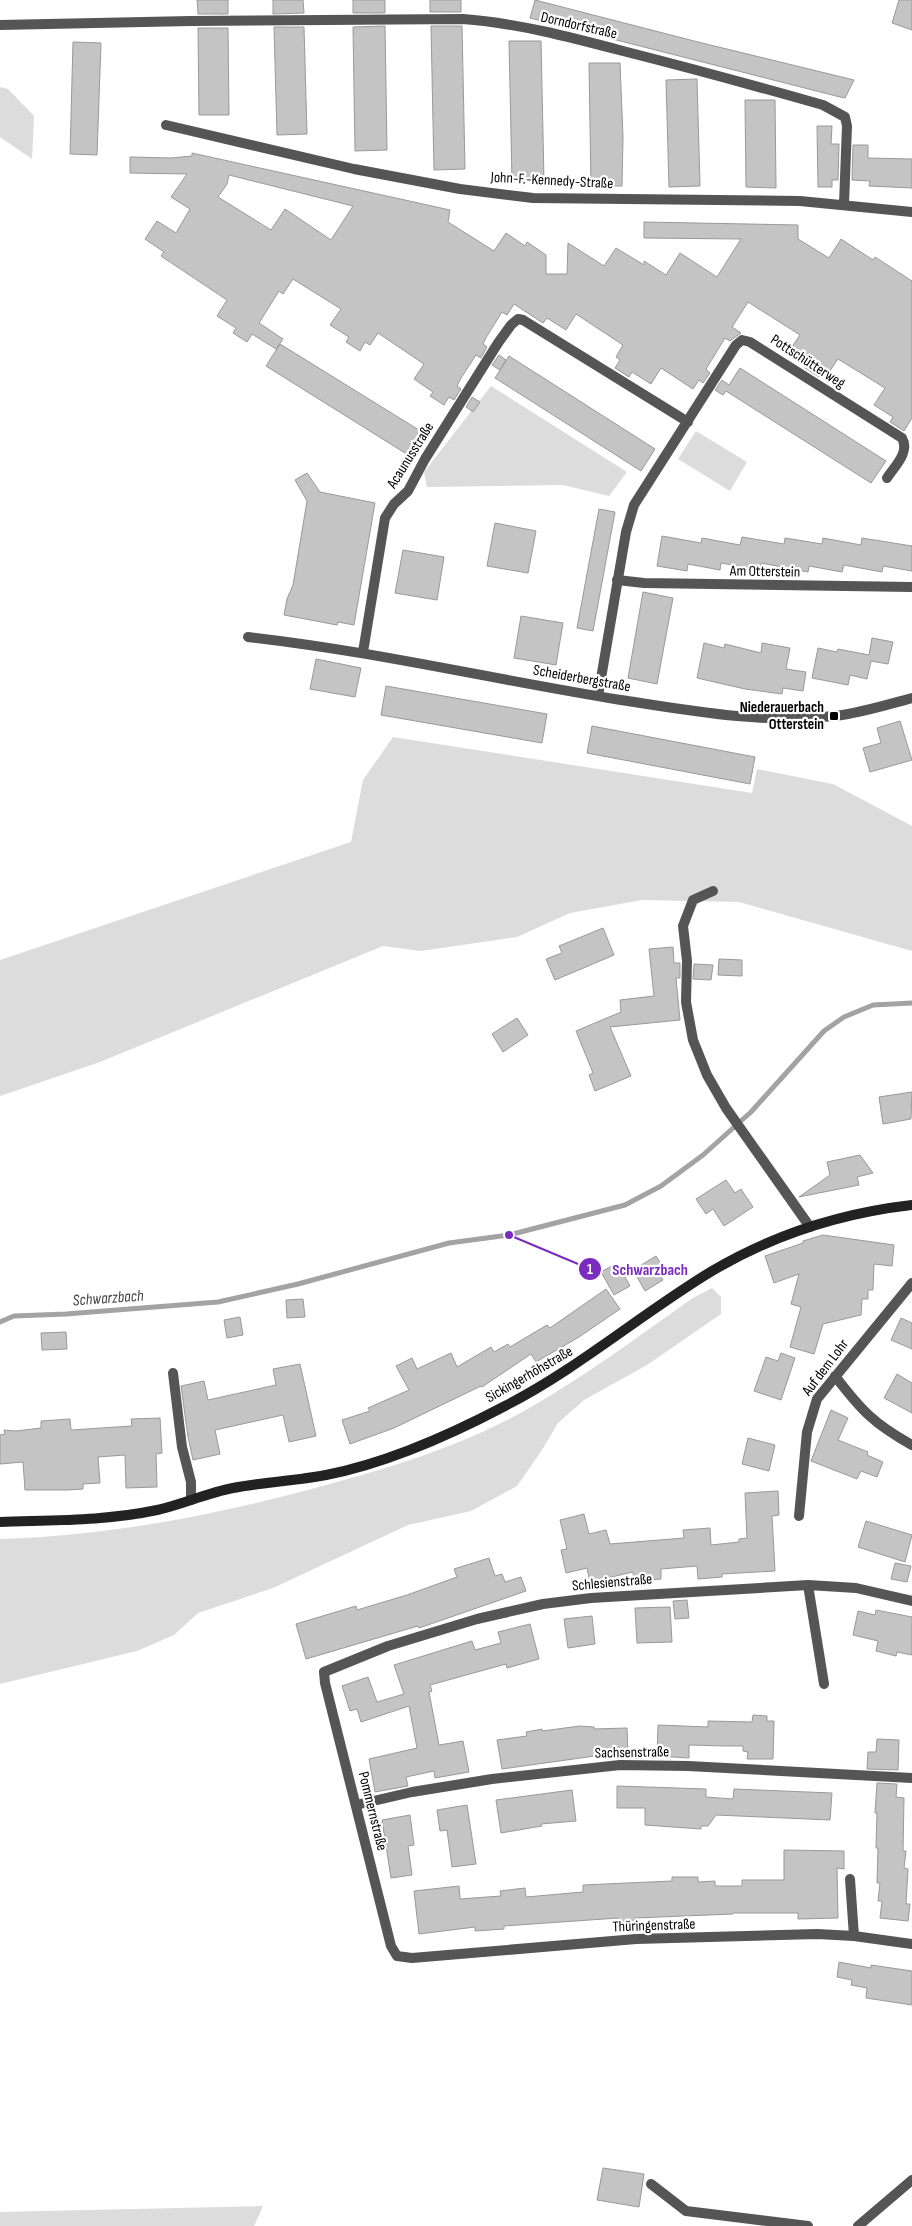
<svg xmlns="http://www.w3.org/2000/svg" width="912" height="2226" font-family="'Sofia Sans Condensed',sans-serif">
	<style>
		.green { fill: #dcdcdc }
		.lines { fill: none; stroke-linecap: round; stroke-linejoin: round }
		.stream { stroke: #a3a3a3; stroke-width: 5 }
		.building { fill: #c4c4c4; stroke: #999; fill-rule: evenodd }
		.lane { stroke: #555; stroke-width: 10 }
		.street { stroke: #555; stroke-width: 10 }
		.secondary { stroke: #222; stroke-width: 10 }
		.poi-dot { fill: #000; stroke: #fff; stroke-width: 2 }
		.labels { text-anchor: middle; stroke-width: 4.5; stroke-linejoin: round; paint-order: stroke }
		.street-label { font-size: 15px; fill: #000; stroke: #fff }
		.poi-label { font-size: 15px; font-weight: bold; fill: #000; stroke: #fff; text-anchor: end }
		.water-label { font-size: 16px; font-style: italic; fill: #444; stroke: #fff }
		.leader { fill: none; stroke: #7b2cbf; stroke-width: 2 }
		.callout-dot { fill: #7b2cbf; stroke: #fff; stroke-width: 2 }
		.mark-label { font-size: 15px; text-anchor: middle; font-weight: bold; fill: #fff }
		.callout-label { font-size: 16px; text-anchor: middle; font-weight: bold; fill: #7b2cbf; stroke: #fff; stroke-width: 4.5; stroke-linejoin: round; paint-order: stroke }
	</style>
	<rect width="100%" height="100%" fill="#fff"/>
	<path class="green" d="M 0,87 L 8,89 L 34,116 L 32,159 L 0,137 Z
		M 491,386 L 627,472 L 609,496 L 563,485 L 427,487 L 424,472 Z
		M 696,431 L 747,462 L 730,491 L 678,459 Z
		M 393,737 L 752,793 L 757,769 L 833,784 L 912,826 L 912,951 L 739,902 L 642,900 L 570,913 L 517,937 L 421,951 L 383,946 L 100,1062 L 0,1096 L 0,960 L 351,842 L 363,780 Z
		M 712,1288 L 721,1297 L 721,1314 L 647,1365 L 584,1400 L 558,1423 L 542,1450 L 517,1486 L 471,1511 L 408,1525 L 273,1588 L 198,1613 L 174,1635 L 137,1651 L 0,1684 L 0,1539 C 108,1536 215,1515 319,1487 C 374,1472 429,1456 480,1433 C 553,1401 627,1344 693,1298 Z
		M 263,2206 L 254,2226 L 0,2226 L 0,2212 Z"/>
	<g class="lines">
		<path class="stream" d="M 0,1322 L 14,1316 L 66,1314 L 218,1302 L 298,1284 L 449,1243 L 509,1235 L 625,1205 L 661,1186 L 703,1155 L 751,1112 L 824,1031 L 844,1017 L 873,1005 L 912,1003"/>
	</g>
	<path class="building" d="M 197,0 L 228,0 L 228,14 L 198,14 Z
		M 273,0 L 303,0 L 304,13 L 273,14 Z
		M 353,0 L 385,0 L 385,13 L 353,13 Z
		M 430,0 L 461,0 L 461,12 L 430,12 Z
		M 535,0 L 698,42 L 854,80 L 845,98 L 840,97 L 530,18 Z
		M 899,0 L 912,0 L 912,30 L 892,23 Z
		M 385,26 L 387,150 L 355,151 L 353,27 Z
		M 431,26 L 462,26 L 465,169 L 434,170 Z
		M 274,27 L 304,27 L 307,134 L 277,135 Z
		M 198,28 L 228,28 L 229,115 L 199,115 Z
		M 509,41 L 541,41 L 544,181 L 512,181 Z
		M 73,42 L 101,43 L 97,155 L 70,154 Z
		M 589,63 L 620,63 L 623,137 L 622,186 L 591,186 Z
		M 697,79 L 700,186 L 669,187 L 666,80 Z
		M 745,100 L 775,100 L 776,188 L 746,187 Z
		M 817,126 L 832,126 L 831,144 L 839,144 L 838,180 L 832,180 L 832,187 L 818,187 Z
		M 853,145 L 868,145 L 868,158 L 912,159 L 912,188 L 869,186 L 870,181 L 852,180 Z
		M 192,153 L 450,210 L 448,222 L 494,251 L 506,233 L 525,246 L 527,242 L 546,255 L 546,274 L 567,274 L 568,243 L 604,266 L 616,248 L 644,265 L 644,261 L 666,275 L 680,253 L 717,277 L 741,239 L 644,238 L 644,222 L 798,225 L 798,239 L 829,258 L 841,239 L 873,260 L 875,257 L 912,281 L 912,418 L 904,431 L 890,422 L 893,417 L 874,405 L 885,388 L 838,359 L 829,372 L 825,369 L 819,377 L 805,368 L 808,364 L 789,351 L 800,335 L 748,302 L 732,327 L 741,333 L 730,341 L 725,338 L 706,369 L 710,373 L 703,383 L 699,380 L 693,389 L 661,368 L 651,384 L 632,372 L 629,377 L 615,368 L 620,360 L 616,357 L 623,345 L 576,314 L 566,330 L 547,318 L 543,323 L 514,304 L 507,315 L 502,312 L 487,336 L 483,344 L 487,347 L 481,358 L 476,355 L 461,378 L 457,386 L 461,389 L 454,400 L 449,397 L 444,405 L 430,396 L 433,392 L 414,379 L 424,364 L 378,333 L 370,345 L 365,342 L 360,351 L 346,342 L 349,337 L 330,325 L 341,309 L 293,279 L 283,294 L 279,291 L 259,323 L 283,339 L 276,349 L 252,334 L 247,342 L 233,333 L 236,328 L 217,316 L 227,300 L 161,256 L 164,252 L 145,239 L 157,221 L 176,233 L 190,209 L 171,197 L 187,174 L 130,173 L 130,157 L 171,158 L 192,156 ZM 229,175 L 353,206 L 331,240 L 285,209 L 271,230 L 218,197 L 227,184 Z
		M 280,344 L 427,435 L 413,458 L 266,366 Z
		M 499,355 L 506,360 L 500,370 L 492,365 Z
		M 509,356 L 655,449 L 641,471 L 495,378 Z
		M 740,368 L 886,461 L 871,483 L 726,391 L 723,395 L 715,390 L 722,380 L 729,385 Z
		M 472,397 L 480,402 L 473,412 L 466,407 Z
		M 307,473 L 320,492 L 375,503 L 354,625 L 338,622 L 337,625 L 284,615 L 287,599 L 293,585 L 307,501 L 295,480 Z
		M 599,509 L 615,512 L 593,631 L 577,628 Z
		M 495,523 L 536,531 L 528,573 L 487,566 Z
		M 662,536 L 701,543 L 702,538 L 740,545 L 742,537 L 784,544 L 785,538 L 822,544 L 823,538 L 861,545 L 862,538 L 912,546 L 912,571 L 883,566 L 882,572 L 844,565 L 842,572 L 809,566 L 808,572 L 761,563 L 760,570 L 721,563 L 720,570 L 688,564 L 687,571 L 657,566 Z
		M 403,550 L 444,557 L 437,600 L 395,593 Z
		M 643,592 L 673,598 L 657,684 L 628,678 Z
		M 521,616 L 563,623 L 556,665 L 514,658 Z
		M 872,638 L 893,642 L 888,664 L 871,661 L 867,679 L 850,675 L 848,685 L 812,678 L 818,648 L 837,652 L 838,649 L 869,655 Z
		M 704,643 L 724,648 L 725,644 L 761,653 L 762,643 L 790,648 L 786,669 L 806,672 L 803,691 L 783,688 L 782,694 L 745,689 L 697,678 Z
		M 316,659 L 361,668 L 355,697 L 310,689 Z
		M 386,686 L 547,714 L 542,743 L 381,715 Z
		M 900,721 L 912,760 L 870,772 L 863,748 L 881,743 L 877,728 Z
		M 592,726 L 755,757 L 750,784 L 587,753 Z
		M 603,928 L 614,955 L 555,980 L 546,959 L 562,953 L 559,946 Z
		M 673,947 L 674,963 L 680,963 L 680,978 L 676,978 L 680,1020 L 610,1027 L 631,1076 L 595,1091 L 589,1075 L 593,1073 L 576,1031 L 621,1012 L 620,1000 L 654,996 L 649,949 Z
		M 719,959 L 742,960 L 742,976 L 718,975 Z
		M 694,964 L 713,965 L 711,980 L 693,979 Z
		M 517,1018 L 528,1035 L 503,1052 L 492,1034 Z
		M 912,1092 L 911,1119 L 883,1124 L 879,1097 Z
		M 860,1155 L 873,1173 L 857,1177 L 859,1185 L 799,1197 L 830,1175 L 827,1162 Z
		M 726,1180 L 735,1193 L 741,1189 L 753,1207 L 724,1226 L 713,1209 L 706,1214 L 696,1199 Z
		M 823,1235 L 894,1245 L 892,1266 L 874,1264 L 873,1290 L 868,1290 L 868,1299 L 862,1299 L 861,1315 L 823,1324 L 814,1354 L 790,1347 L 801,1307 L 791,1304 L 799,1274 L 774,1283 L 765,1256 L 803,1243 L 803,1241 Z
		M 656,1256 L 664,1268 L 658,1272 L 663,1280 L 645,1291 L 633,1270 Z
		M 617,1263 L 630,1286 L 614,1295 L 601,1272 Z
		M 606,1289 L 620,1309 L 579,1337 L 536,1362 L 531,1354 L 482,1387 L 481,1386 L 394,1428 L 350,1444 L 342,1420 L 370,1411 L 368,1408 L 409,1390 L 396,1366 L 412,1358 L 417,1369 L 451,1353 L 457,1367 L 491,1347 L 494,1352 L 508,1344 L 510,1347 L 547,1325 L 550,1328 Z
		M 303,1299 L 305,1317 L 287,1318 L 286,1300 Z
		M 240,1317 L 243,1335 L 227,1338 L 224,1320 Z
		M 901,1318 L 912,1323 L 912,1349 L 891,1340 Z
		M 66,1332 L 67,1349 L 42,1350 L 41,1333 Z
		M 781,1353 L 795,1358 L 781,1400 L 754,1391 L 766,1357 L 778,1361 Z
		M 300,1364 L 316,1436 L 289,1442 L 283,1415 L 215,1430 L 220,1454 L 193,1460 L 188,1437 L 181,1386 L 204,1381 L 208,1400 L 276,1385 L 273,1369 Z
		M 897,1374 L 912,1383 L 912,1413 L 884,1398 Z
		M 831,1410 L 848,1418 L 838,1440 L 868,1452 L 867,1455 L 883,1462 L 877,1477 L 861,1471 L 857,1479 L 811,1461 Z
		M 160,1418 L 162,1453 L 156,1454 L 157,1487 L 126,1488 L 125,1455 L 98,1457 L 100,1483 L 83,1484 L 83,1489 L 68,1490 L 25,1490 L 23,1462 L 0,1464 L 0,1435 L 5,1434 L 4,1430 L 16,1431 L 41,1428 L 41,1421 L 70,1419 L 71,1430 L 132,1426 L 131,1419 Z
		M 748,1438 L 775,1445 L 769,1471 L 742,1464 Z
		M 778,1491 L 779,1515 L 772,1516 L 775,1571 L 722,1574 L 722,1577 L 698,1579 L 697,1566 L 661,1569 L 661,1579 L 634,1581 L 633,1572 L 590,1582 L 587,1568 L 566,1573 L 561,1550 L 567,1549 L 560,1520 L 584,1514 L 589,1534 L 606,1530 L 610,1544 L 684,1538 L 683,1530 L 710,1528 L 711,1545 L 739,1542 L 739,1539 L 747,1538 L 745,1493 Z
		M 866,1521 L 912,1535 L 905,1562 L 858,1547 Z
		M 489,1558 L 495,1576 L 502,1574 L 505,1582 L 521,1577 L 526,1591 L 419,1628 L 418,1626 L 306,1659 L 296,1624 L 356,1606 L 357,1610 L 407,1595 L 457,1577 L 454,1569 Z
		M 895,1563 L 911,1566 L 907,1582 L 891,1579 Z
		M 687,1600 L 689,1618 L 675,1619 L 673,1601 Z
		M 670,1607 L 672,1642 L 637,1643 L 635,1608 Z
		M 876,1610 L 912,1617 L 912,1655 L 897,1652 L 896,1656 L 876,1651 L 878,1641 L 853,1635 L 858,1611 L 875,1615 Z
		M 592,1616 L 595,1644 L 568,1648 L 564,1619 Z
		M 530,1624 L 539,1659 L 507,1668 L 506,1664 L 430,1685 L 432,1691 L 429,1692 L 439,1745 L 463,1741 L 469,1772 L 435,1778 L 434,1771 L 406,1777 L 408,1786 L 375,1792 L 369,1759 L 417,1748 L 409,1706 L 361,1722 L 357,1709 L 350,1711 L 342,1686 L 368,1677 L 377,1702 L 404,1694 L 394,1665 L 472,1641 L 475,1650 L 501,1643 L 498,1632 Z
		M 753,1715 L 767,1716 L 767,1721 L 774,1721 L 773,1759 L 747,1759 L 748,1752 L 743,1751 L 743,1746 L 725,1746 L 689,1745 L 689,1758 L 657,1756 L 658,1725 L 708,1727 L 708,1721 L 752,1722 Z
		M 580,1726 L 594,1727 L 594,1729 L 627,1728 L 628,1755 L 595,1756 L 502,1769 L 497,1740 L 527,1736 L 526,1732 L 542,1729 L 542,1731 Z
		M 877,1739 L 899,1740 L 898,1770 L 867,1769 L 868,1752 L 876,1752 Z
		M 877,1783 L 897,1784 L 896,1797 L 904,1798 L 903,1851 L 906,1851 L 904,1868 L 908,1869 L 906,1904 L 910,1904 L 908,1921 L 880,1918 L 882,1901 L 878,1901 L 880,1883 L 877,1883 L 878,1848 L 876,1848 L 877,1813 L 875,1813 Z
		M 617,1786 L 706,1789 L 706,1797 L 733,1799 L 734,1789 L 832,1793 L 830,1820 L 716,1815 L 708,1826 L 701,1826 L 701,1829 L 645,1825 L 645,1808 L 617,1808 Z
		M 572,1790 L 576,1821 L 541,1824 L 542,1826 L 501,1833 L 496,1800 Z
		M 467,1805 L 476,1864 L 452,1867 L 447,1830 L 440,1831 L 437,1810 Z
		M 410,1815 L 414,1845 L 408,1846 L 412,1875 L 391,1878 L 382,1820 Z
		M 784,1850 L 844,1851 L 844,1869 L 837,1868 L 838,1918 L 798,1919 L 798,1913 L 733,1913 L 733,1914 L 635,1918 L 635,1925 L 619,1926 L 618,1918 L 504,1926 L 504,1929 L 475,1931 L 475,1927 L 419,1934 L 414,1891 L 459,1886 L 460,1899 L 501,1896 L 500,1891 L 525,1888 L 526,1897 L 583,1892 L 583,1885 L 672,1881 L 672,1877 L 698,1877 L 698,1882 L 715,1881 L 715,1886 L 742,1886 L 742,1880 L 784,1880 Z
		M 839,1962 L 871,1968 L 871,1965 L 912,1971 L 912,2005 L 866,1998 L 867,1988 L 851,1985 L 852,1980 L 837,1977 Z
		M 603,2168 L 644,2174 L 639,2207 L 597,2200 Z"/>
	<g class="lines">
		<path class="lane" d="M 617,580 L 644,583 L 912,587
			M 713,891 L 693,900 L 683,926 L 687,961 L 686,1002 L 693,1040 L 707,1075 L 726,1108 L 810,1227
			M 173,1373 L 182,1447 L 191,1482 L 191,1500
			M 808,1585 L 824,1684
			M 850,1879 L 854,1936
			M 651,2184 L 686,2211 L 808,2226"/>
		<path class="street" d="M 0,25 L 191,21 L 463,19 C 517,23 570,37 623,51 C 690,68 756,86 823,105 L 845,117 L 847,126 L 844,204
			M 166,125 L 354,169 L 460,189 L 533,198 L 800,201 L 912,212
			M 248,637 C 373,651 496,680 621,700 C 692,711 762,724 835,716 C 861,713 886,705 912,698
			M 363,652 L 385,518 L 394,504 L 408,491 L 425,459 L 498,343 L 511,325 L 518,319 L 523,320 L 688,422
			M 598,696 L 626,532 L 634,505 L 736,345 L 742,340 L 750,342 L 902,438 C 910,452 895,466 887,478
			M 835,1376 C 861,1410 874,1424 912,1445
			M 799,1516 L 807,1432 L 817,1399 L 912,1283
			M 912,1601 L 856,1588 L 808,1585 L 591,1598 L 543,1604 L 477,1619 L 388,1646 L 324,1672 L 325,1683 L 391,1946 L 397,1956 L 412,1958 L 636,1939 L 817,1934 L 854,1936 L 912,1944
			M 356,1805 L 412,1792 L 492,1779 L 620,1765 L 688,1766 L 912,1778
			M 858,2226 L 912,2180"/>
		<path class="secondary" d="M 0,1522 C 52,1520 106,1521 157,1510 C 183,1504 207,1493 233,1488 C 264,1482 295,1481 326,1475 C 388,1463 450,1435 505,1406 C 579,1368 641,1314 712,1271 C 773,1235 842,1213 912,1205"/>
	</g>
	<rect class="poi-dot" x="829" y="711" width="10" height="10" rx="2.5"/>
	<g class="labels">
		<g class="street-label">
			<text transform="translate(579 25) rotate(13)" y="5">Dorndorfstraße</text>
			<text transform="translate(552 180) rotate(3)" y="5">John-F.-Kennedy-Straße</text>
			<text transform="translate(808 361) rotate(33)" y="5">Pottschütterweg</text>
			<text transform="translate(410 455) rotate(-58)" y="5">Acaunusstraße</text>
			<text transform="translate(765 571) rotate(1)" y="5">Am Otterstein</text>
			<text transform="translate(582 678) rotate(10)" y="5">Scheiderbergstraße</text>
			<text transform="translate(825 1367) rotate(-53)" y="5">Auf dem Lohr</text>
			<text transform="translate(529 1374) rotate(-30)" y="5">Sickingerhöhstraße</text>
			<text transform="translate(612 1582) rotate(-5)" y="5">Schlesienstraße</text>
			<text transform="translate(632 1752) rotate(-1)" y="5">Sachsenstraße</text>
			<text transform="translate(373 1811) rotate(76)" y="5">Pommernstraße</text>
			<text transform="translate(654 1925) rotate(-2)" y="5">Thüringenstraße</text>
		</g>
		<g class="poi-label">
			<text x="824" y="712">Niederauerbach<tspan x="824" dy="17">Otterstein</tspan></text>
		</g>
		<g class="water-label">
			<text transform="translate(108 1297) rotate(-4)" y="6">Schwarzbach</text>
		</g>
	</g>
	<path class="leader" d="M509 1235L590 1269"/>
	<g class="callout-dot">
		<circle cx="509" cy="1235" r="5"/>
		<circle cx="590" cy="1269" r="12"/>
	</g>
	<g class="mark-label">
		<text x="590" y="1274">1</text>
	</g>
	<g class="callout-label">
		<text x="650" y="1275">Schwarzbach</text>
	</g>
</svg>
